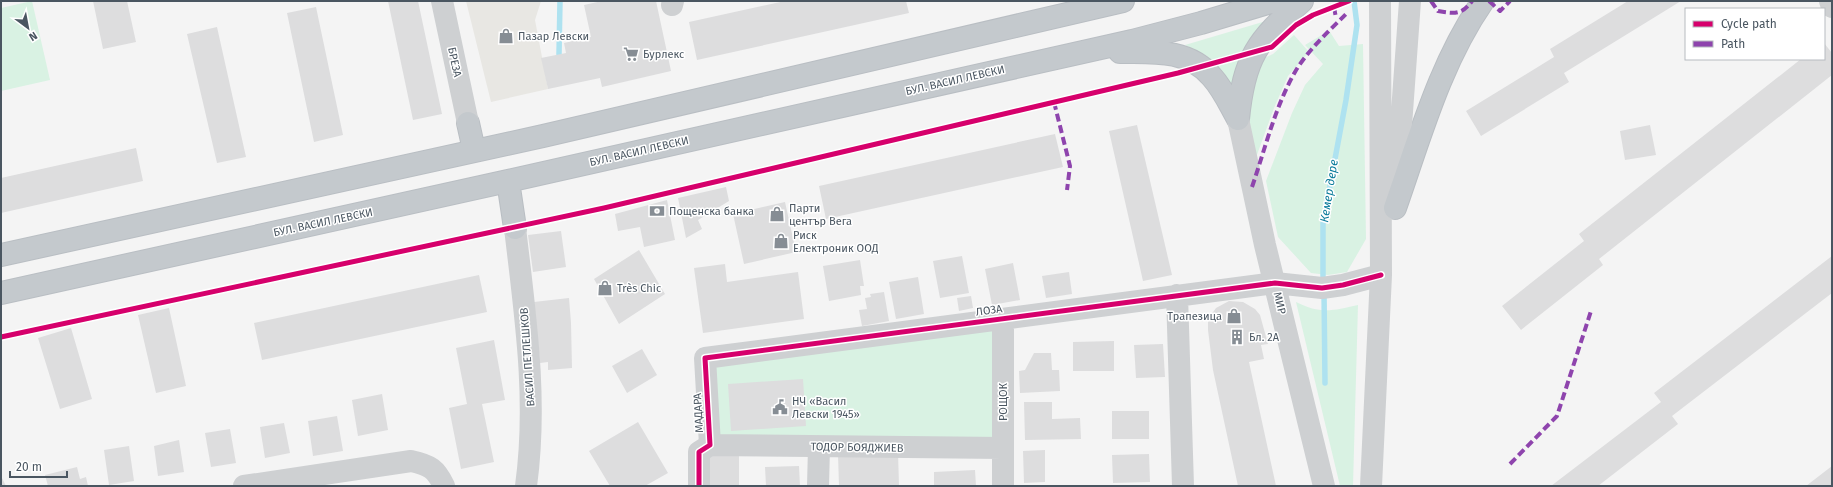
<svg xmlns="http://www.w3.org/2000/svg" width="1833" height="487" font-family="'Fira Sans',sans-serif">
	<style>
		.commercial { fill: #e8e7e3 }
		.green { fill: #d9f2e3 }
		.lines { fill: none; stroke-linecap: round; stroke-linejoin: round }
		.stream { stroke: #aee2f0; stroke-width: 5.5 }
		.building { fill: #ddddde }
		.trunk-casing { stroke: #b9bec3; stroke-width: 24 }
		.minor { stroke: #ced0d2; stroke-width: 22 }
		.tertiary { stroke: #ced0d2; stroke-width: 22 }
		.trunk { stroke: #c4c9cd; stroke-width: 22 }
		.quiet { stroke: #8e44ad; stroke-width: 4; stroke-dasharray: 8 4; stroke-linecap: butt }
		.cycleway-casing { stroke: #fff; stroke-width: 8 }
		.cycleway { stroke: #d6006c; stroke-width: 5 }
		.labels { text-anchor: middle; stroke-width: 3; stroke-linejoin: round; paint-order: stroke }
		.poi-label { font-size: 11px; fill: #4a5661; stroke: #fff; text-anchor: start }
		.street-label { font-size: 11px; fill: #4a5661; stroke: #fff }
		.water-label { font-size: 12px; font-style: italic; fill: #0c7c9b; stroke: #fff }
	</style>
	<rect width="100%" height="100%" fill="#f4f4f4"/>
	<path class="commercial" d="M 466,1 L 541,1 L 535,20 L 548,89 L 491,102 Z"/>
	<path class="green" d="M 32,1 L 50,80 L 1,91 L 1,8 Z
		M 1266,21 L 1234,98 L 1223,75 L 1207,56 L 1185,45 Z
		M 1330,32 L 1339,46 L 1363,44 L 1366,239 L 1347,272 L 1328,275 L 1311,273 L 1278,237 L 1266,181 L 1292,113 L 1305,85 L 1323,64 L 1305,45 L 1320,36 Z
		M 1294,35 L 1309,52 L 1288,76 L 1274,108 L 1254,163 L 1247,122 L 1252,88 L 1264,58 L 1273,54 Z
		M 1296,302 C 1320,314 1332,311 1358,305 L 1353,486 L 1340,486 Z
		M 1003,319 L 1003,448 L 710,445 L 705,358 Z"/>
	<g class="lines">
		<path class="stream" d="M 559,54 L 560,1
			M 1323,283 L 1323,223 L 1346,100 L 1357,25 L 1354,1
			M 1324,291 L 1325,383"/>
	</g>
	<path class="building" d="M 93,1 L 127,1 L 136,42 L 103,49 Z
		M 388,1 L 418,1 L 442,114 L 413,120 Z
		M 602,1 L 656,1 L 671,71 L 602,87 L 600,78 L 548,89 L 541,58 L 566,53 L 564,43 L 591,37 L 584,5 Z
		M 785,1 L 906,1 L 909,13 L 697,60 L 689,22 Z
		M 1628,1 L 1681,1 L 1564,73 L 1569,82 L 1481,136 L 1466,111 L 1554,57 L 1550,49 Z
		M 316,7 L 343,135 L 314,142 L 287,13 Z
		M 217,27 L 246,157 L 217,163 L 187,34 Z
		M 1824,43 L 1832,53 L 1832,75 L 1599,259 L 1603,265 L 1521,330 L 1502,306 L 1584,241 L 1579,234 L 1801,59 L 1824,59 Z
		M 1137,125 L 1172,275 L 1143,281 L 1109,131 Z
		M 1650,125 L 1656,155 L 1625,160 L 1620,131 Z
		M 1055,134 L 1063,167 L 826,219 L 819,186 Z
		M 136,148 L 143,181 L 1,213 L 1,178 Z
		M 726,187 L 729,201 L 698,220 L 702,229 L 686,238 L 678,198 Z
		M 667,200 L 675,240 L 644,247 L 640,227 L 618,231 L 615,214 Z
		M 785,202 L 796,252 L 744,264 L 733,214 Z
		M 561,231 L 566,267 L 533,272 L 528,235 Z
		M 639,250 L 665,294 L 619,324 L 594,279 Z
		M 962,256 L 969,293 L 940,298 L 933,261 Z
		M 1832,256 L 1832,293 L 1672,416 L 1678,424 L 1598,486 L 1551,486 L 1661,402 L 1654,393 Z
		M 860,260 L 864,286 L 860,286 L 861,295 L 829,301 L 823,266 Z
		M 1013,263 L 1020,300 L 992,305 L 985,269 Z
		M 725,264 L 727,282 L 798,272 L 804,319 L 703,333 L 694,268 Z
		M 1069,272 L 1072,294 L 1046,298 L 1042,276 Z
		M 479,275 L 487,312 L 262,360 L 254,323 Z
		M 918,277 L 924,314 L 896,319 L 889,282 Z
		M 884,292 L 889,321 L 862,326 L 859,310 L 867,309 L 865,298 L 871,297 L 870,294 Z
		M 971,296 L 973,308 L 959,311 L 957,298 Z
		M 569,298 L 571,323 L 572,368 L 548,370 L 548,362 L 540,363 L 534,302 Z
		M 1229,301 L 1243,302 L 1255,309 L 1260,315 L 1268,344 L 1261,345 L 1264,359 L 1249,362 L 1276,486 L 1238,486 L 1213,370 L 1208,330 L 1208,322 L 1211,315 L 1216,308 Z
		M 169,308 L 186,386 L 156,393 L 138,315 Z
		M 71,328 L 92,399 L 60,409 L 38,338 Z
		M 494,340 L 505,400 L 482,404 L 494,462 L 461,469 L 449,408 L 467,404 L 456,348 Z
		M 1114,341 L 1114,371 L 1073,371 L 1073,342 Z
		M 1163,344 L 1165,377 L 1136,378 L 1134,345 Z
		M 642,349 L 657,375 L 627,393 L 612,366 Z
		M 1034,353 L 1051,353 L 1052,370 L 1059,370 L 1060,391 L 1020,393 L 1019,371 L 1025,370 Z
		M 803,379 L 806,426 L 731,431 L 728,384 Z
		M 382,394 L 388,430 L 358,436 L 352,400 Z
		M 1024,402 L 1052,402 L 1052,419 L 1080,418 L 1081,439 L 1025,440 Z
		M 1112,411 L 1149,411 L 1149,439 L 1112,439 Z
		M 337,416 L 343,451 L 313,456 L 308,421 Z
		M 638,422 L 668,473 L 645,486 L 610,486 L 589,451 Z
		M 284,423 L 290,453 L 265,458 L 260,427 Z
		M 230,429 L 236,463 L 211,467 L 205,433 Z
		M 179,440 L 184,472 L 158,476 L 154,446 Z
		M 129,446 L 134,481 L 109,485 L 104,450 Z
		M 1045,450 L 1045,482 L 1024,483 L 1023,451 Z
		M 739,451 L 739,486 L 706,486 L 706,452 Z
		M 898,452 L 899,486 L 839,486 L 838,454 Z
		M 1149,454 L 1150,482 L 1113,483 L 1112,455 Z
		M 799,466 L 800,486 L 766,486 L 765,467 Z
		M 1832,466 L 1832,486 L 1806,486 Z
		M 77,467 L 80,479 L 86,477 L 88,486 L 48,486 L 45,475 Z
		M 975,470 L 976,486 L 934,486 L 934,472 Z
		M 1,476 L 6,486 L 1,486 Z"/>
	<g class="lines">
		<g class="trunk-casing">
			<path id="trunk" d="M 1120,52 C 1153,52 1189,49 1212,77 C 1223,89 1230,105 1238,119
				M 1238,119 C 1244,57 1257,41 1302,1
				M 468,123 L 474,150
				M 508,181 L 515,228
				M 1395,208 C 1420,137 1440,63 1483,1
				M 1,255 L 543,136 L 1123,1
				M 1,293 L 508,181 L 1132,41 L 1201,23 L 1274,1"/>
		</g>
		<path class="minor" d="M 442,1 L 468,123
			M 1830,1 L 1832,7
			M 672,5 L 673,1
			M 515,228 C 525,314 538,399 526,486
			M 1177,295 L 1183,486
			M 1003,319 L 1003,486
			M 710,445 L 1003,448
			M 244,486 L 411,461 C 430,465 436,469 444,486
			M 699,486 L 699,452 L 710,445 L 705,358 L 1275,283
			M 818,486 L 819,447"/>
		<path class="tertiary" d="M 1238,119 L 1265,245 L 1324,486
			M 1396,195 L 1410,1
			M 1275,283 L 1322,288 L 1343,285 L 1381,275
			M 1371,486 L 1381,275 L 1380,1"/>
		<use href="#trunk" class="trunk"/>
		<path class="quiet" d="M 1431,1 L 1438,11 C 1454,14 1462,15 1472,1
			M 1489,1 L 1500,11 L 1510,1
			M 1334,7 L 1336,18
			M 1054,102 L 1070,166 L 1067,190
			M 1252,187 C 1265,149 1275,107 1295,72 C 1307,51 1329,31 1346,14
			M 1510,464 L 1557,416 L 1591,311"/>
		<g class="cycleway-casing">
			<path id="cycleway" d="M 1,337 L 604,208 L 1178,73 L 1272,47 L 1296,25 L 1313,15 L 1349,1
				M 699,486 L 699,452 L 710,445 L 705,358 L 1275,283 L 1322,288 L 1343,285 L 1381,275"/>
		</g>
		<use href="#cycleway" class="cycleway"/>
	</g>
	<defs>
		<g id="shop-bare" transform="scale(1.2)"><path d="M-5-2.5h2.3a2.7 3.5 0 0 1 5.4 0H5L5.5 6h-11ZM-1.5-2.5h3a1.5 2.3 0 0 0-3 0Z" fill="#868d94" stroke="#fff" stroke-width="2.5" paint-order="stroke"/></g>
		<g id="supermarket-bare" transform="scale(1.2)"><path d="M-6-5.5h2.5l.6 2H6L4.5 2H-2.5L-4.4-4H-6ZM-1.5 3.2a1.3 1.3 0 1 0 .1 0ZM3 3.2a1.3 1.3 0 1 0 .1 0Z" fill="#868d94" stroke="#fff" stroke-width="2.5" paint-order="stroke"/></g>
		<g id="bank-bare" transform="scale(1.2)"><path d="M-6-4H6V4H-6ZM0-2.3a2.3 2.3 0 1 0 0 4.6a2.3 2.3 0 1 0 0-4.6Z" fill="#868d94" stroke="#fff" stroke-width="2.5" paint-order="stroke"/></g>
		<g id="building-bare" transform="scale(1.2)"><path d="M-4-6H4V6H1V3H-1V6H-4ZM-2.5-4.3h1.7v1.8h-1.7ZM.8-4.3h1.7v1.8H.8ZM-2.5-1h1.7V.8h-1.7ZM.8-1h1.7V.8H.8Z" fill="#868d94" stroke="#fff" stroke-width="2.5" paint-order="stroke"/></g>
		<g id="civic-bare" transform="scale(1.2)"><path d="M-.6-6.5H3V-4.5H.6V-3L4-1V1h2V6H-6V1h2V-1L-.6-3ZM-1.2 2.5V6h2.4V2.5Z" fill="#868d94" stroke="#fff" stroke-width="2.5" paint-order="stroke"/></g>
	</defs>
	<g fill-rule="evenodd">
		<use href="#shop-bare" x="506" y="36"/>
		<use href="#supermarket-bare" x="631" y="54"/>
		<use href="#bank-bare" x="657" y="211"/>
		<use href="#shop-bare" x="777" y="214"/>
		<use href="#shop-bare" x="781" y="241"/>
		<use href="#shop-bare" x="605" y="288"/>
		<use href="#shop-bare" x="1234" y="316"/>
		<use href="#building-bare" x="1237" y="337"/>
		<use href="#civic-bare" x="780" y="407"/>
	</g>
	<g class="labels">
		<g class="poi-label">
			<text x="518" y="40">Пазар Левски</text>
			<text x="643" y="58">Бурлекс</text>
			<text x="789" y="212">Парти<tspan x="789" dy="13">център Вега</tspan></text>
			<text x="669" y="215">Пощенска банка</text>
			<text x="793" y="239">Риск<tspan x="793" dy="13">Електроник ООД</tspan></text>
			<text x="617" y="292">Très Chic</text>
			<text x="1222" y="320" text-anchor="end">Трапезица</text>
			<text x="1249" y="341">Бл. 2А</text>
			<text x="792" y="405">НЧ «Васил<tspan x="792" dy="13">Левски 1945»</tspan></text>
		</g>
		<g class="street-label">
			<text transform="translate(455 62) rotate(78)" y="4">БРЕЗА</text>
			<text transform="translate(955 80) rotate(-13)" y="4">БУЛ. ВАСИЛ ЛЕВСКИ</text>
			<text transform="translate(639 151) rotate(-13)" y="4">БУЛ. ВАСИЛ ЛЕВСКИ</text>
			<text transform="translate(323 222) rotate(-12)" y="4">БУЛ. ВАСИЛ ЛЕВСКИ</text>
			<text transform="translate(1280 303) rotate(76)" y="4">МИР</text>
			<text transform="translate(989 310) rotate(-8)" y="4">ЛОЗА</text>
			<text transform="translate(527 357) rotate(-94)" y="4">ВАСИЛ ПЕТЛЕШКОВ</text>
			<text transform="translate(1003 402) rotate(-90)" y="4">РОЩОК</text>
			<text transform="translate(698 413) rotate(-93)" y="4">МАДАРА</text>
			<text transform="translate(857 447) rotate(1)" y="4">ТОДОР БОЯДЖИЕВ</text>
		</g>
		<g class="water-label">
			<text transform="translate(1329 191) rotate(-81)" y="4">Кемер дере</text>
		</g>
	</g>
	<rect width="1833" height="487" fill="none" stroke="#4a5661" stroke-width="4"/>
	<rect x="1685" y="8" width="140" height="52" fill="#ffffff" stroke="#b7bbc0"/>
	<rect x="1693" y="21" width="20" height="6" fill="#d6006c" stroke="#b7bbc0"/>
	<text x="1721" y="28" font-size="12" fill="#4a5661">Cycle path</text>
	<rect x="1693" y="41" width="20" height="6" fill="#8e44ad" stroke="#b7bbc0"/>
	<text x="1721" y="48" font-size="12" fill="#4a5661">Path</text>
	<g transform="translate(28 28) rotate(148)" stroke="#ffffff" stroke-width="3" paint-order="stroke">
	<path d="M0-3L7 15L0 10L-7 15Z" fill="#4a5661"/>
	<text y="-6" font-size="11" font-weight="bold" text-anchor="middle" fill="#4a5661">N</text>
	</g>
	<path d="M10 471v6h57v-6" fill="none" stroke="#4a5661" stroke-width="2"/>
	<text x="16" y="471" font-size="12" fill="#4a5661" stroke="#ffffff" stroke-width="3" paint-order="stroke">20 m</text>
</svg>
